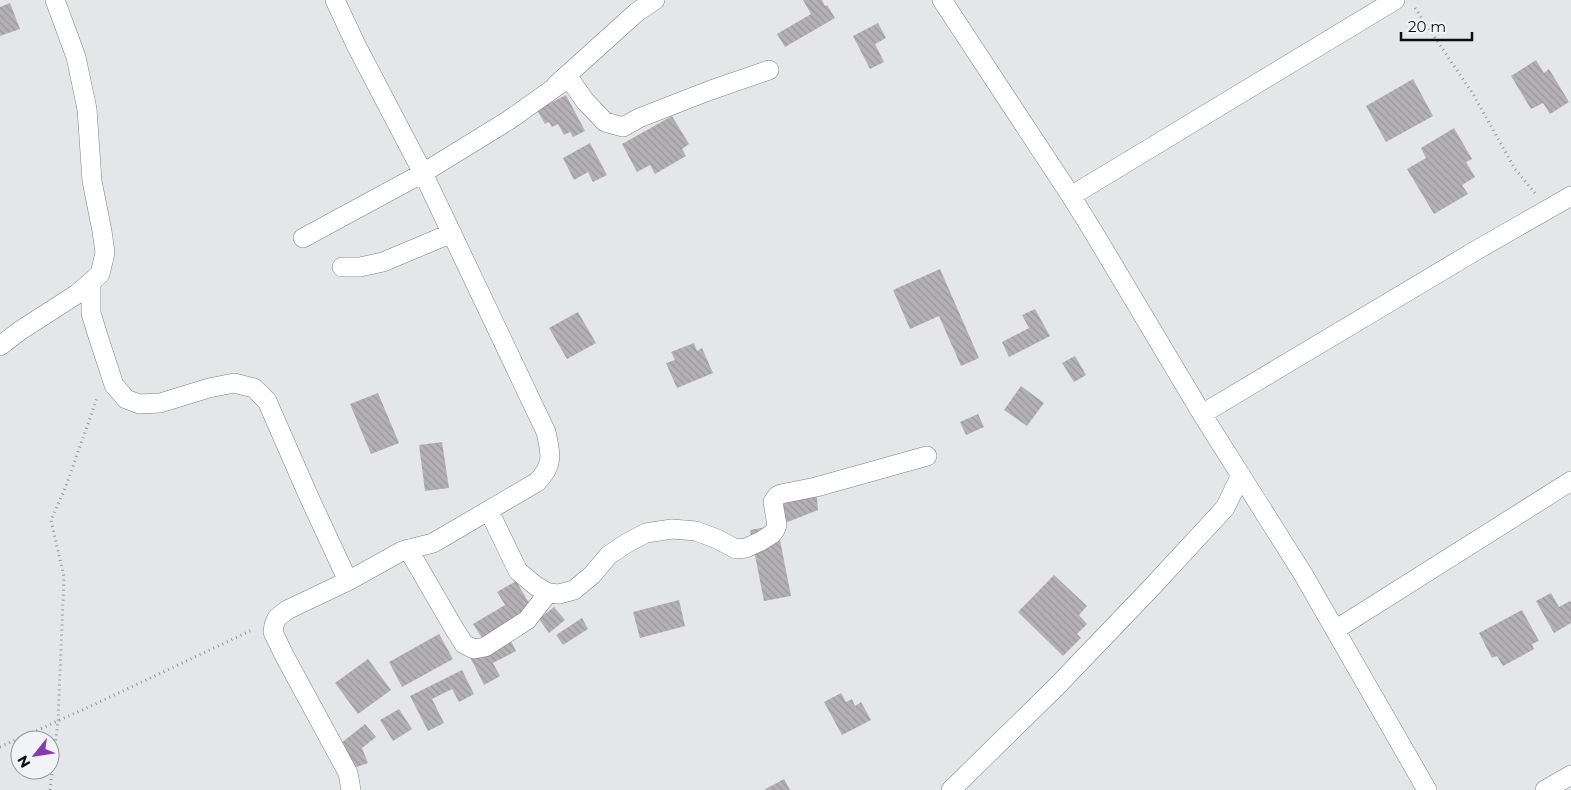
<svg xmlns="http://www.w3.org/2000/svg" width="1571" height="790" font-family="Montserrat,sans-serif">
	<style>
		.building { fill: url(#building-back-hatch) }
		.lines { fill: none; stroke-linecap: round; stroke-linejoin: round }
		.street-casing { stroke: #7f8082; stroke-width: 20 }
		.path { stroke: #969798; stroke-width: 3; stroke-dasharray: 1 4; stroke-linecap: butt }
		.street { stroke: #fff; stroke-width: 19 }
	</style>
	<defs>
		<pattern id="building-back-hatch" width="6" height="6" patternUnits="userSpaceOnUse" patternTransform="scale(1.25)"><rect width="6" height="6" fill="#b3b1b3"/><path d="M-1 5l2 2M0 0l6 6M5-1l2 2" fill="none" stroke="#999799"/></pattern>
	</defs>
	<rect width="100%" height="100%" fill="#e5e6e8"/>
	<path class="building" d="M 803,0 L 822,0 L 825,6 L 827,5 L 835,18 L 785,47 L 777,34 L 811,14 Z
		M 10,3 L 20,29 L 0,36 L 0,7 Z
		M 878,23 L 886,38 L 875,44 L 884,62 L 870,69 L 853,36 Z
		M 1536,60 L 1544,73 L 1549,69 L 1569,102 L 1550,114 L 1543,103 L 1531,109 L 1511,76 Z
		M 1413,79 L 1433,116 L 1386,142 L 1366,106 Z
		M 566,95 L 585,131 L 573,137 L 570,132 L 564,135 L 558,124 L 552,127 L 549,122 L 545,124 L 537,110 Z
		M 672,116 L 689,144 L 682,149 L 686,156 L 655,174 L 650,165 L 637,172 L 622,144 Z
		M 1454,128 L 1472,159 L 1466,162 L 1475,177 L 1462,185 L 1468,194 L 1434,214 L 1407,169 L 1426,158 L 1421,148 Z
		M 590,143 L 607,175 L 593,182 L 588,172 L 574,180 L 563,158 Z
		M 940,269 L 979,358 L 961,366 L 939,316 L 910,329 L 893,290 Z
		M 1035,309 L 1050,336 L 1009,357 L 1002,342 L 1029,328 L 1022,315 Z
		M 578,312 L 596,343 L 567,359 L 549,328 Z
		M 694,343 L 697,351 L 702,348 L 713,373 L 677,388 L 666,363 L 675,360 L 671,352 Z
		M 1075,356 L 1086,375 L 1074,382 L 1062,363 Z
		M 1021,386 L 1044,403 L 1027,426 L 1004,410 Z
		M 378,393 L 399,443 L 371,454 L 350,404 Z
		M 978,414 L 984,427 L 966,435 L 960,422 Z
		M 442,442 L 449,488 L 425,491 L 419,445 Z
		M 816,487 L 818,510 L 785,523 L 771,490 Z
		M 777,525 L 791,596 L 764,601 L 750,530 Z
		M 1054,575 L 1087,606 L 1079,615 L 1087,624 L 1077,634 L 1081,638 L 1063,656 L 1018,612 Z
		M 516,581 L 532,608 L 482,638 L 473,624 L 505,605 L 497,592 Z
		M 1551,593 L 1559,607 L 1570,601 L 1571,602 L 1571,623 L 1554,633 L 1536,601 Z
		M 679,600 L 685,626 L 640,638 L 633,612 Z
		M 554,607 L 565,620 L 549,633 L 539,619 Z
		M 1522,610 L 1539,641 L 1532,644 L 1534,649 L 1503,666 L 1497,656 L 1492,658 L 1479,633 Z
		M 582,618 L 588,629 L 563,645 L 556,635 Z
		M 507,633 L 516,651 L 493,663 L 500,676 L 484,685 L 468,653 Z
		M 439,634 L 453,659 L 402,687 L 389,662 Z
		M 368,659 L 391,690 L 358,714 L 335,683 Z
		M 462,670 L 474,694 L 459,702 L 452,689 L 432,699 L 444,723 L 428,731 L 410,696 Z
		M 841,693 L 846,702 L 852,699 L 855,706 L 861,702 L 871,720 L 842,735 L 824,702 Z
		M 399,709 L 412,729 L 393,741 L 380,720 Z
		M 365,724 L 376,737 L 362,748 L 368,763 L 351,769 L 335,748 Z
		M 784,779 L 790,790 L 764,790 Z"/>
	<g class="lines">
		<g class="street-casing">
			<path id="street" d="M 335,0 L 356,45 L 423,173 L 546,432 C 551,454 554,465 537,482 L 433,543 L 402,551 L 348,581 L 287,610 L 277,618 L 274,625 L 273,632 L 284,655 L 348,773 L 351,790
				M 942,0 L 1071,196 L 1094,233 L 1202,414 L 1303,574 L 1427,790
				M 556,85 L 637,12 L 655,0
				M 1071,196 L 1395,0
				M 303,238 L 423,173 L 509,120 L 564,81 L 571,81 L 585,101 L 605,122 L 623,127 L 639,118 L 711,90 L 769,70
				M 342,267 L 360,267 L 383,262 L 452,233
				M 91,282 L 91,313 L 98,336 L 114,385 L 126,399 L 139,404 L 160,403 L 209,388 L 234,383 L 254,388 L 267,401 L 309,497 L 348,581
				M 0,346 L 21,330 L 77,294 L 100,274 L 105,253 L 102,231 L 92,181 L 87,109 L 76,57 L 55,0
				M 1202,414 L 1475,251 L 1571,196
				M 489,511 L 518,571 L 536,586 L 548,593 L 559,594 L 574,590 L 592,575 L 609,555 L 627,543 L 646,533 L 672,529 L 696,531 L 717,539 L 736,549 L 746,548 L 761,541 L 772,534 L 775,530 L 777,525 L 773,502 L 777,496 L 781,494 L 816,487 L 927,456
				M 408,549 L 455,630 L 464,644 L 474,649 L 485,647 L 527,620 L 548,593
				M 1335,630 L 1571,481
				M 951,790 L 1057,686 L 1150,589 L 1225,508 L 1241,475
				M 1545,790 L 1571,775"/>
		</g>
		<path class="path" d="M 1415,8 L 1473,94 L 1515,169 L 1535,193
			M 0,747 L 91,706 L 252,630
			M 50,790 L 58,721 L 64,577 L 51,520 L 66,486 L 97,398"/>
		<use href="#street" class="street"/>
	</g>
	<g transform="translate(35 755) rotate(240)"><circle r="24" fill="#f2f3f6" stroke="#969799"/>
	<path d="M0-4L9 19L0 12L-9 19Z" fill="#813caf"/>
	<text y="-8" font-size="14" font-weight="bold" text-anchor="middle" fill="#0c0c0d">N</text>
	</g>
	<path d="M1401 32v8h71v-8" fill="none" stroke="#0c0c0d" stroke-width="2.5"/>
	<text x="1408" y="32" font-size="15" fill="#0c0c0d" stroke="#f2f3f6" stroke-width="4" paint-order="stroke">20 m</text>
</svg>
